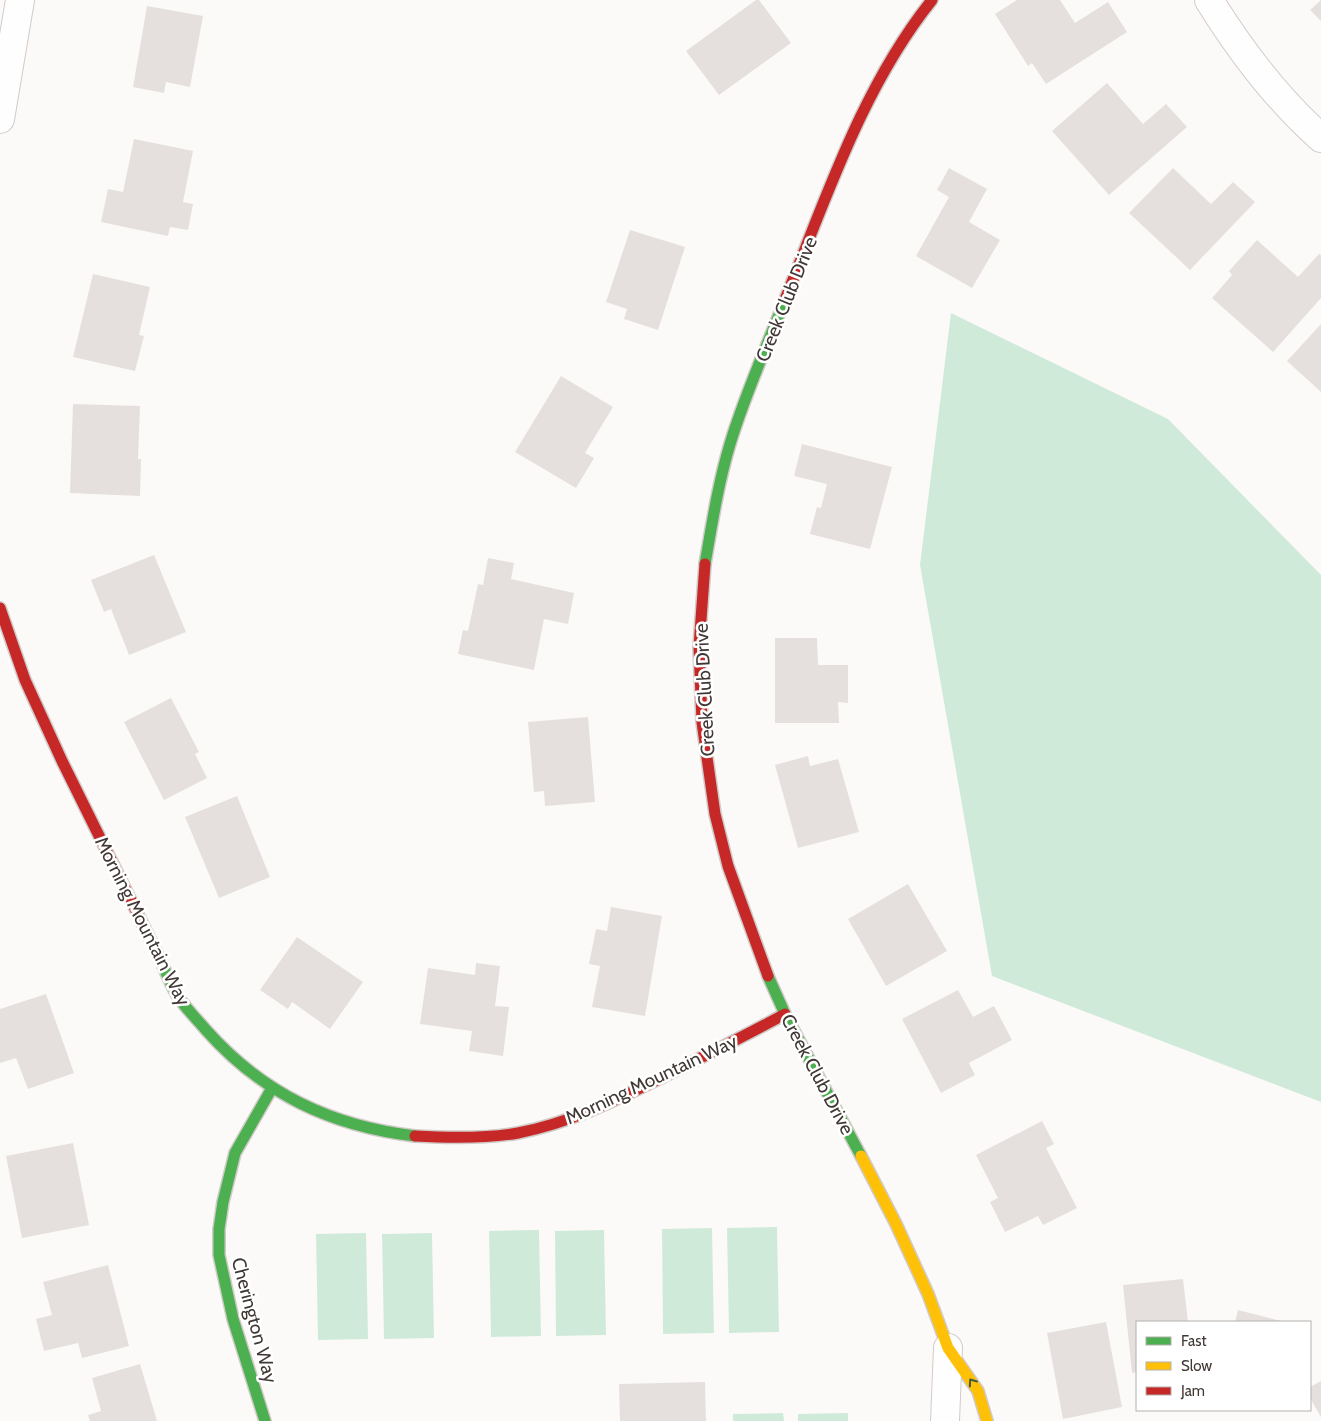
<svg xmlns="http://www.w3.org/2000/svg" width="1321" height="1421" font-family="Cabin,sans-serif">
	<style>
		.green { fill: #d0eada }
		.building { fill: #e5e0dd }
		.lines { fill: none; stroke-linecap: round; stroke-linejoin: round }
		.street-casing { stroke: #d0cbc8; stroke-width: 30 }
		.fast-casing { stroke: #d0cbc8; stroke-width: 14 }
		.slow-casing { stroke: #d0cbc8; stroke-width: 14 }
		.jam-casing { stroke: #d0cbc8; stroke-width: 14 }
		.street { stroke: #fffefe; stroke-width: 28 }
		.fast { stroke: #4caf50; stroke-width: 11 }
		.slow { stroke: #ffc107; stroke-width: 11 }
		.jam { stroke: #c62828; stroke-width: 11 }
		.oneway { stroke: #445c3c }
		.labels { text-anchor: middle; stroke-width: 5; stroke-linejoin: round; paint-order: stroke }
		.street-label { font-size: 19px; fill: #403834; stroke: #fff }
	</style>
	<rect width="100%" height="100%" fill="#fcfaf8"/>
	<path class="green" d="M 951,313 L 1168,419 L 1321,575 L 1321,1102 L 992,976 L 920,565 Z
		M 777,1227 L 779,1332 L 729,1333 L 727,1228 Z
		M 712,1228 L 714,1333 L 663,1334 L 662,1229 Z
		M 539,1230 L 541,1336 L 491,1337 L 489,1231 Z
		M 604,1230 L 606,1335 L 556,1336 L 555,1231 Z
		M 366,1233 L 368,1339 L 318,1340 L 316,1234 Z
		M 432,1233 L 434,1338 L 384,1339 L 382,1234 Z
		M 783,1413 L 784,1421 L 733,1421 L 733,1414 Z
		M 848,1413 L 848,1421 L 798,1421 L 798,1414 Z"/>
	<path class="building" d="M 756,0 L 759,0 L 791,43 L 719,95 L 686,51 Z
		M 1017,0 L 1060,0 L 1075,23 L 1108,2 L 1127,32 L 1046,84 L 1032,63 L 1028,66 L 995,14 Z
		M 1321,0 L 1321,21 L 1310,10 Z
		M 147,6 L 203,16 L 190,87 L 166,82 L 164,93 L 133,87 Z
		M 1107,83 L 1143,124 L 1166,104 L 1187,127 L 1109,195 L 1052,131 Z
		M 134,139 L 193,151 L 183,202 L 193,204 L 188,230 L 170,227 L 168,236 L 101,222 L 108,189 L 123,192 Z
		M 949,168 L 987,189 L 969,222 L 1000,240 L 972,288 L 916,256 L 949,197 L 937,190 Z
		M 1173,168 L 1211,204 L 1233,182 L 1255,202 L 1190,270 L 1129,213 Z
		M 630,230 L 685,247 L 658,330 L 624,319 L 627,309 L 606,302 Z
		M 1257,240 L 1298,277 L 1319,254 L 1321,255 L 1321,298 L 1273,352 L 1212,298 L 1232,275 L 1229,271 Z
		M 93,274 L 150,287 L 139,335 L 144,336 L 135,371 L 73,357 Z
		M 1321,324 L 1321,392 L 1287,361 Z
		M 561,376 L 613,407 L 585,453 L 594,458 L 576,488 L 515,452 Z
		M 73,404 L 140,406 L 138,459 L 141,459 L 140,496 L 70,493 Z
		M 802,444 L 892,467 L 870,549 L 810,534 L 817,507 L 821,508 L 827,484 L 794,476 Z
		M 154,555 L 186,632 L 129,655 L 111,609 L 104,612 L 91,580 Z
		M 488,558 L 514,563 L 511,579 L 574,593 L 568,624 L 544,619 L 534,670 L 458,654 L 463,630 L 468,631 L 478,584 L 483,585 Z
		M 775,638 L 817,638 L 818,665 L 848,665 L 848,703 L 838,702 L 839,723 L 775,723 Z
		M 171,698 L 199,752 L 195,754 L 207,778 L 164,800 L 124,722 Z
		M 588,717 L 595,802 L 545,806 L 544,791 L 534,792 L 528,722 Z
		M 808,756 L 810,766 L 838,759 L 859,832 L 798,848 L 775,765 Z
		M 237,796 L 270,877 L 219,898 L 185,817 Z
		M 908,884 L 947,951 L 886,986 L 848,919 Z
		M 611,907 L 662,916 L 645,1016 L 592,1007 L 600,966 L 589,964 L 596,929 L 607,931 Z
		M 297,937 L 363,982 L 330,1029 L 292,1002 L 288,1009 L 260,990 Z
		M 476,963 L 500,966 L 495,1006 L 509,1007 L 503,1056 L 469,1051 L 472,1031 L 420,1024 L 428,968 L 475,975 Z
		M 958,990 L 973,1017 L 994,1006 L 1012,1040 L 969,1063 L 975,1075 L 941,1093 L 902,1019 Z
		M 46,994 L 74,1073 L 28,1089 L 16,1058 L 0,1063 L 0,1009 Z
		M 1042,1121 L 1054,1144 L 1046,1148 L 1077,1208 L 1043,1225 L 1038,1216 L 1005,1232 L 990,1202 L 998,1198 L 976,1155 Z
		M 73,1143 L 89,1225 L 22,1238 L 6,1156 Z
		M 108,1265 L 129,1346 L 82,1358 L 78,1343 L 44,1351 L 36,1319 L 52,1315 L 43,1282 Z
		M 1183,1279 L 1188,1322 L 1137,1322 L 1137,1372 L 1132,1373 L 1123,1285 Z
		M 1238,1310 L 1285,1322 L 1235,1322 Z
		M 1106,1322 L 1122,1407 L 1063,1419 L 1047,1333 Z
		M 140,1364 L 157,1421 L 90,1421 L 88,1415 L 101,1411 L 92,1378 Z
		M 1321,1381 L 1321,1417 L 1310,1398 L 1310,1387 Z
		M 705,1382 L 706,1421 L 620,1421 L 619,1384 Z"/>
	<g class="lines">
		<g class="street-casing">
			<path id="street" d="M 1209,0 C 1240,50 1277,99 1321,138
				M 0,119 L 20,0
				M 945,1421 L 948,1348"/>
		</g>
		<g class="fast-casing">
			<path id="fast" d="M 705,564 C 712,524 718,484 730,444 C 745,394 767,346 786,297
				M 159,957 C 165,970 170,983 177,995 C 185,1008 197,1019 206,1030 C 263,1094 331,1126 415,1136
				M 768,976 L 785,1014 L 861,1156
				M 265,1421 L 233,1319 L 219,1255 L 219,1229 L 223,1202 L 235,1153 L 272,1088"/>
		</g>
		<g class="slow-casing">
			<path id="slow" d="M 861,1156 L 896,1224 L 928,1294 L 948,1348 L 978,1391 L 987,1421"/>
		</g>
		<g class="jam-casing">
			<path id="jam" d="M 786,297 C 827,196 863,86 932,0
				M 705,564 L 699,647 L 702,722 L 715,814 L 728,866 L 768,976
				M 0,608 L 25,680 L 62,761 L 159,957
				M 415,1136 C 449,1138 484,1139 518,1133 C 570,1123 616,1100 663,1077 C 704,1056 745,1036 785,1014"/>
		</g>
		<use href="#street" class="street"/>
		<use href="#fast" class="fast"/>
		<use href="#slow" class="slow"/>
		<use href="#jam" class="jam"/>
	</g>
	<defs><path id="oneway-chevron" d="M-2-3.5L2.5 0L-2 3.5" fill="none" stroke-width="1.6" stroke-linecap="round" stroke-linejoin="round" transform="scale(1.25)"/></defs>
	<use class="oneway" href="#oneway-chevron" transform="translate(972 1382) rotate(-125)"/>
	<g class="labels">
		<g class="street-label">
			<text transform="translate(786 299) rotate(-68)" y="7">Creek Club Drive</text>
			<text transform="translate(704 690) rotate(-93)" y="7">Creek Club Drive</text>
			<text transform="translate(143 921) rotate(63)" y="7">Morning Mountain Way</text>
			<text transform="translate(818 1074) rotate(62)" y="7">Creek Club Drive</text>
			<text transform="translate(651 1079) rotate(-25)" y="7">Morning Mountain Way</text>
			<text transform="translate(255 1320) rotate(75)" y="7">Cherington Way</text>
		</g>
	</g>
	<rect x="1136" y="1321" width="175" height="90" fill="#ffffff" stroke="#b3afae"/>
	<rect x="1146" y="1337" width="25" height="8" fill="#4caf50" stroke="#b3afae"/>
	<text x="1181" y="1346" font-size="15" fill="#403834">Fast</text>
	<rect x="1146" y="1362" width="25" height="8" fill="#ffc107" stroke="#b3afae"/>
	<text x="1181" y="1371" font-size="15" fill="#403834">Slow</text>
	<rect x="1146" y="1387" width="25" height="8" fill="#c62828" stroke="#b3afae"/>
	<text x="1181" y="1396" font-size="15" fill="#403834">Jam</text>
</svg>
